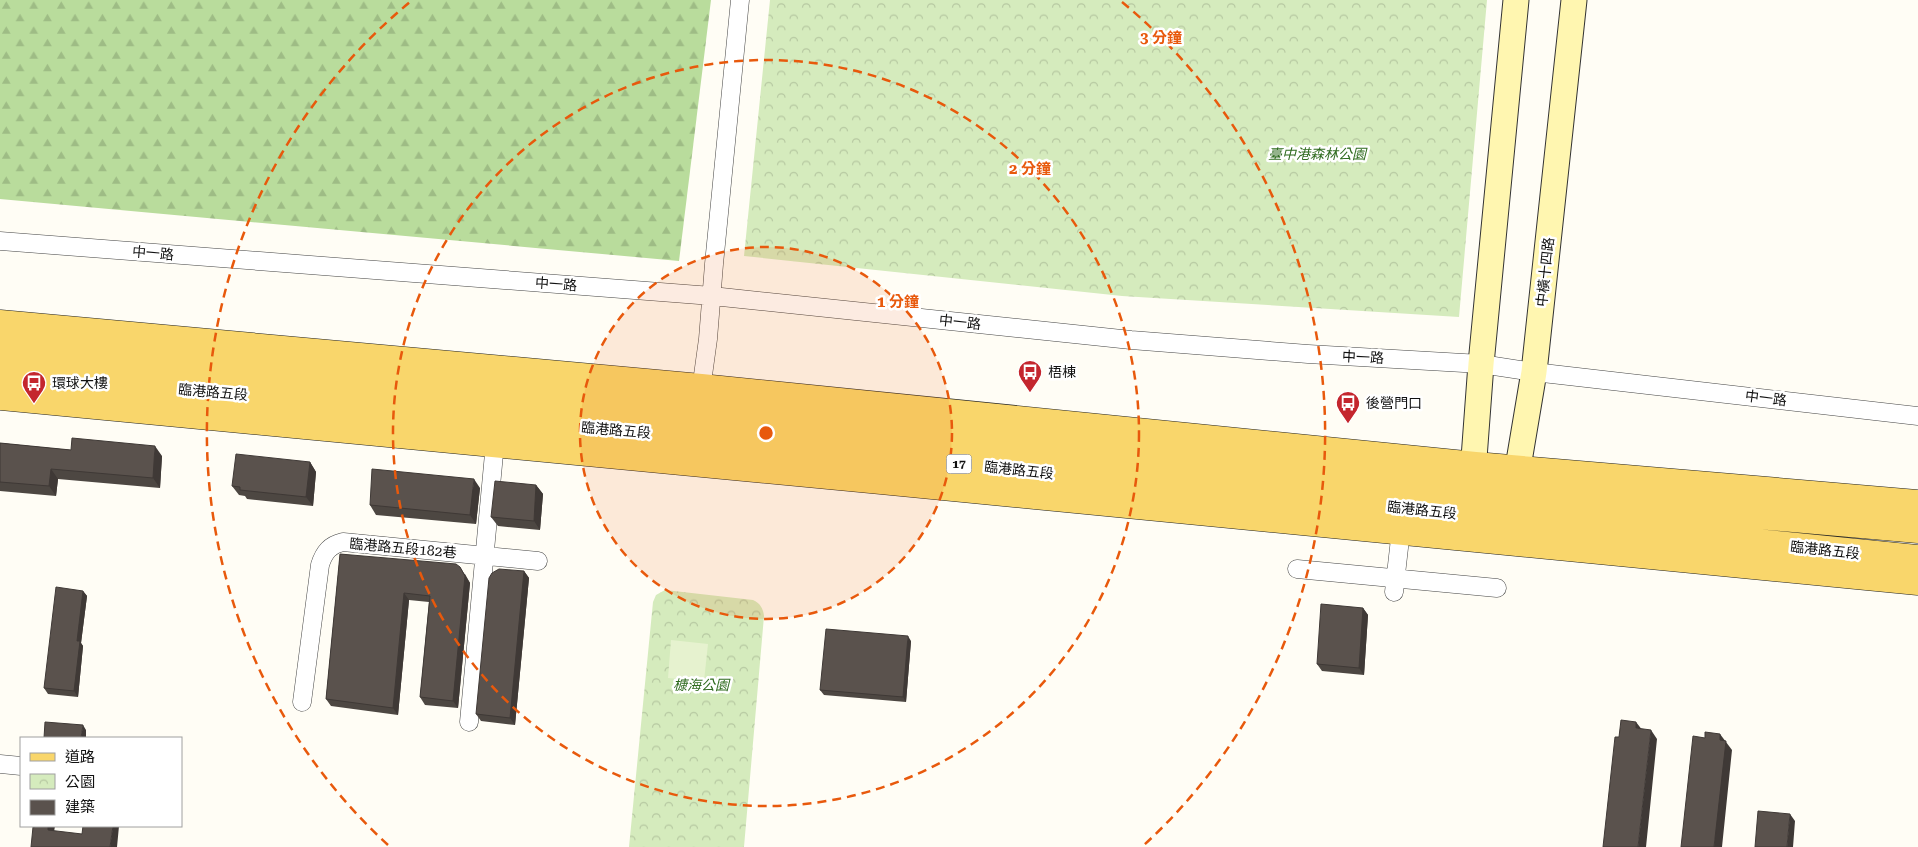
<svg xmlns="http://www.w3.org/2000/svg" width="1918" height="847" font-family="'Roboto Serif','Noto Sans TC',serif">
	<style>
		.forest { fill: url(#forest-firs) }
		.park { fill: url(#park-crowns) }
		.pitch { fill: #e6f2cf }
		.lines { fill: none; stroke-linecap: round; stroke-linejoin: round }
		.street-casing { stroke: #444; stroke-width: 19 }
		.secondary-casing { stroke: #333; stroke-width: 27 }
		.primary-casing { stroke: #222; stroke-width: 29 }
		.street { stroke: #fff; stroke-width: 18 }
		.secondary { stroke: #fff6b0; stroke-width: 25 }
		.primary { stroke: #f9d66b; stroke-width: 28 }
		.wall { fill: #4d4742 }
		.shaded-wall { fill: #3f3936 }
		.building { fill: #5a524d; stroke: #3f3936 }
		.ring { fill: none; stroke: #e8590c; stroke-width: 2.5; stroke-dasharray: 9 6 }
		.labels { text-anchor: middle; stroke-width: 5; stroke-linejoin: round; paint-order: stroke }
		.shield { fill: #fff; stroke: #585858; stroke-width: 1 }
		.shield-label { font-size: 12px; font-weight: bold; fill: #111 }
		.park-label { font-size: 14px; font-style: italic; fill: #2f6b1f; stroke: #fff }
		.street-label { font-size: 14px; fill: #111; stroke: #fff }
		.poi-label { font-size: 14px; fill: #111; stroke: #fff; text-anchor: start }
		.centre { fill: #e8590c; stroke: #fff; stroke-width: 2.5 }
		.ring-label { font-size: 15px; text-anchor: middle; font-weight: bold; fill: #e8590c; stroke: #fff; stroke-width: 5; stroke-linejoin: round; paint-order: stroke }
	</style>
	<defs>
		<pattern id="forest-firs" width="22" height="20" patternUnits="userSpaceOnUse" patternTransform="scale(1.25)"><rect width="22" height="20" fill="#b9dc9c"/><path d="M5 1l3.5 6h-7zM16 11l3.5 6h-7z" fill="#9ebc85"/></pattern>
		<pattern id="park-crowns" width="20" height="18" patternUnits="userSpaceOnUse" patternTransform="scale(1.25)"><rect width="20" height="18" fill="#d5ebbd"/><path d="M2 6a3 3 0 1 1 6 0M12 15a3 3 0 1 1 6 0" fill="none" stroke="#b6c8a1"/></pattern>
	</defs>
	<rect width="100%" height="100%" fill="#fffdf5"/>
	<path class="forest" d="M 0,0 L 711,0 L 679,261 L 0,199 Z"/>
	<path class="park" d="M 770,0 L 1487,0 L 1459,317 L 1122,296 L 744,256 Z
		M 665,590 L 753,600 C 760,603 763,608 764,616 L 744,847 L 629,847 L 653,602 L 656,595 Z"/>
	<path class="pitch" d="M 671,640 L 708,644 L 704,681 L 668,678 Z"/>
	<g class="lines">
		<g class="street-casing">
			<path id="street" d="M 0,241 L 712,296 L 1131,340 L 1308,354 L 1481,364 L 1534,372 L 1918,416
				M 700,397 L 708,339 L 714,264 L 740,0
				M 1297,569 L 1497,588
				M 1394,592 L 1402,521
				M 302,702 L 320,565 C 324,552 330,545 343,542 L 538,561
				M 469,722 L 495,443
				M 0,764 L 21,766"/>
		</g>
		<g class="secondary-casing">
			<path id="secondary" d="M 1472,485 L 1481,364 L 1516,0
				M 1514,491 L 1534,372 L 1574,0"/>
		</g>
		<g class="primary-casing">
			<path id="primary" d="M 0,324 L 701,388 L 1475,466 L 1918,504
				M 0,348 L 699,413 L 1472,490 L 1918,529
				M 0,372 L 697,437 L 1918,559
				M 0,396 C 640,454 1278,521 1918,581"/>
		</g>
		<use href="#street" class="street"/>
		<use href="#secondary" class="secondary"/>
		<use href="#primary" class="primary"/>
	</g>
	<path class="wall" d="M 0,443 L 71,450 L 162,456 L 160,488 L 58,479 L 56,496 L 0,491 Z
		M 310,462 L 316,472 L 313,506 L 247,499 L 245,496 L 239,495 L 232,486 Z
		M 536,485 L 543,494 L 540,530 L 498,526 L 491,517 Z
		M 480,488 L 476,524 L 376,515 L 370,505 Z
		M 340,554 L 465,574 L 470,583 L 458,708 L 425,705 L 420,697 L 429,602 L 409,600 L 398,715 L 331,706 L 326,699 Z
		M 524,571 L 529,578 L 515,725 L 481,721 L 476,714 Z
		M 83,591 L 87,596 L 81,643 L 83,646 L 78,697 L 48,694 L 44,688 Z
		M 1363,608 L 1368,615 L 1364,675 L 1322,671 L 1317,664 Z
		M 911,641 L 906,702 L 824,695 L 820,690 Z"/>
	<path class="shaded-wall" d="M 155,446 L 162,456 L 160,488 L 153,478 Z
		M 310,462 L 316,472 L 313,506 L 306,497 Z
		M 51,469 L 58,479 L 56,496 L 49,486 Z
		M 474,479 L 480,488 L 476,524 L 470,515 Z
		M 536,485 L 543,494 L 540,530 L 534,521 Z
		M 460,567 L 470,583 L 458,708 L 453,701 Z
		M 524,571 L 529,578 L 515,725 L 510,718 Z
		M 83,591 L 87,596 L 81,643 L 83,646 L 78,697 L 74,691 L 77,641 Z
		M 404,593 L 409,600 L 398,715 L 393,708 Z
		M 1363,608 L 1368,615 L 1364,675 L 1359,668 Z
		M 908,636 L 911,641 L 906,702 L 903,697 Z
		M 1636,722 L 1643,731 L 1636,728 Z
		M 83,725 L 86,730 L 86,738 L 81,738 Z
		M 1651,730 L 1657,739 L 1646,847 L 1638,847 Z
		M 1720,734 L 1732,750 L 1722,847 L 1714,847 Z
		M 1790,814 L 1795,821 L 1793,847 L 1787,847 Z
		M 48,826 L 55,826 L 53,838 L 48,830 Z
		M 113,826 L 119,826 L 117,847 L 110,847 Z"/>
	<path class="building" d="M 72,438 L 155,446 L 153,478 L 51,469 L 49,486 L 0,482 L 0,443 L 71,450 Z
		M 236,454 L 310,462 L 306,497 L 240,490 L 240,487 L 232,486 Z
		M 372,469 L 474,479 L 470,515 L 370,505 Z
		M 495,481 L 536,485 L 534,521 L 491,517 Z
		M 340,554 L 456,564 L 460,567 L 465,576 L 453,701 L 420,697 L 430,596 L 404,593 L 393,708 L 326,699 Z
		M 499,569 L 524,571 L 510,718 L 476,714 L 489,578 L 492,573 Z
		M 56,587 L 83,591 L 77,641 L 80,641 L 74,691 L 44,688 Z
		M 1321,604 L 1363,608 L 1359,668 L 1317,664 Z
		M 826,629 L 908,636 L 903,697 L 820,690 Z
		M 1621,720 L 1636,722 L 1636,728 L 1651,730 L 1638,847 L 1603,847 L 1615,737 L 1619,737 Z
		M 45,722 L 83,725 L 81,738 L 44,738 Z
		M 1705,732 L 1720,734 L 1720,740 L 1726,741 L 1714,847 L 1681,847 L 1693,736 L 1705,738 Z
		M 1758,811 L 1790,814 L 1787,847 L 1755,847 Z
		M 35,826 L 48,826 L 48,830 L 82,834 L 83,826 L 113,826 L 110,847 L 31,847 L 33,827 L 35,827 Z"/>
	<circle cx="766" cy="433" r="186" fill="#e8590c" fill-opacity=".12"/>
	<g class="ring">
		<circle cx="766" cy="433" r="186"/>
		<circle cx="766" cy="433" r="373"/>
		<path d="M388 845A559 559 0 0 1 410 2M1122 2A559 559 0 0 1 1144 845"/>
	</g>
	<defs>
		<g id="bus-pin" transform="scale(1.25)"><path d="M0 17L-7.5 6A9.5 9.5 0 1 1 7.5 6Z" fill="#c4262e" stroke="#fff"/><path d="M-5-6H5V4H4V6H2V4H-2V6H-4V4H-5ZM-3.5-4V0h7V-4ZM-3.5 1.2v1.5H-2V1.2ZM2 1.2v1.5H3.5V1.2Z" fill="#fff"/></g>
	</defs>
	<g fill-rule="evenodd">
		<use href="#bus-pin" x="1030" y="372"/>
		<use href="#bus-pin" x="34" y="383"/>
		<use href="#bus-pin" x="1348" y="403"/>
	</g>
	<g class="labels">
		<rect class="shield" x="946.5" y="454.5" width="25" height="19" rx="4"/>
		<g class="shield-label">
			<text x="959" y="468">17</text>
		</g>
		<g class="park-label">
			<text x="1317" y="159">臺中港森林公園</text>
			<text x="701" y="690">槺海公園</text>
		</g>
		<g class="street-label">
			<text transform="translate(153 253) rotate(5)" y="5">中一路</text>
			<text transform="translate(1545 272) rotate(-84)" y="5">中橫十四路</text>
			<text transform="translate(556 284) rotate(4)" y="5">中一路</text>
			<text transform="translate(960 322) rotate(6)" y="5">中一路</text>
			<text transform="translate(1363 357) rotate(3)" y="5">中一路</text>
			<text transform="translate(213 392) rotate(5)" y="5">臨港路五段</text>
			<text transform="translate(1766 398) rotate(7)" y="5">中一路</text>
			<text transform="translate(616 430) rotate(5)" y="5">臨港路五段</text>
			<text transform="translate(1019 470) rotate(6)" y="5">臨港路五段</text>
			<text transform="translate(1422 510) rotate(6)" y="5">臨港路五段</text>
			<text transform="translate(403 548) rotate(5)" y="5">臨港路五段182巷</text>
			<text transform="translate(1825 550) rotate(6)" y="5">臨港路五段</text>
		</g>
		<g class="poi-label">
			<text x="1048" y="377">梧棟</text>
			<text x="52" y="388">環球大樓</text>
			<text x="1366" y="408">後營門口</text>
		</g>
	</g>
	<circle cx="766" cy="433" r="8" class="centre"/>
	<g class="ring-label">
		<text x="1161" y="43">3 分鐘</text>
		<text x="1030" y="174">2 分鐘</text>
		<text x="898" y="307">1 分鐘</text>
	</g>
	<rect x="20" y="737" width="162" height="90" fill="#ffffff" stroke="#a0a0a0"/>
	<rect x="30" y="753" width="25" height="8" fill="#f9d66b" stroke="#a0a0a0"/>
	<text x="65" y="762" font-size="15" fill="#111111">道路</text>
	<rect x="30" y="774" width="25" height="15" fill="url(#park-crowns)" stroke="#a0a0a0"/>
	<text x="65" y="787" font-size="15" fill="#111111">公園</text>
	<rect x="30" y="800" width="25" height="15" fill="#5a524d" stroke="#a0a0a0"/>
	<text x="65" y="812" font-size="15" fill="#111111">建築</text>
</svg>
